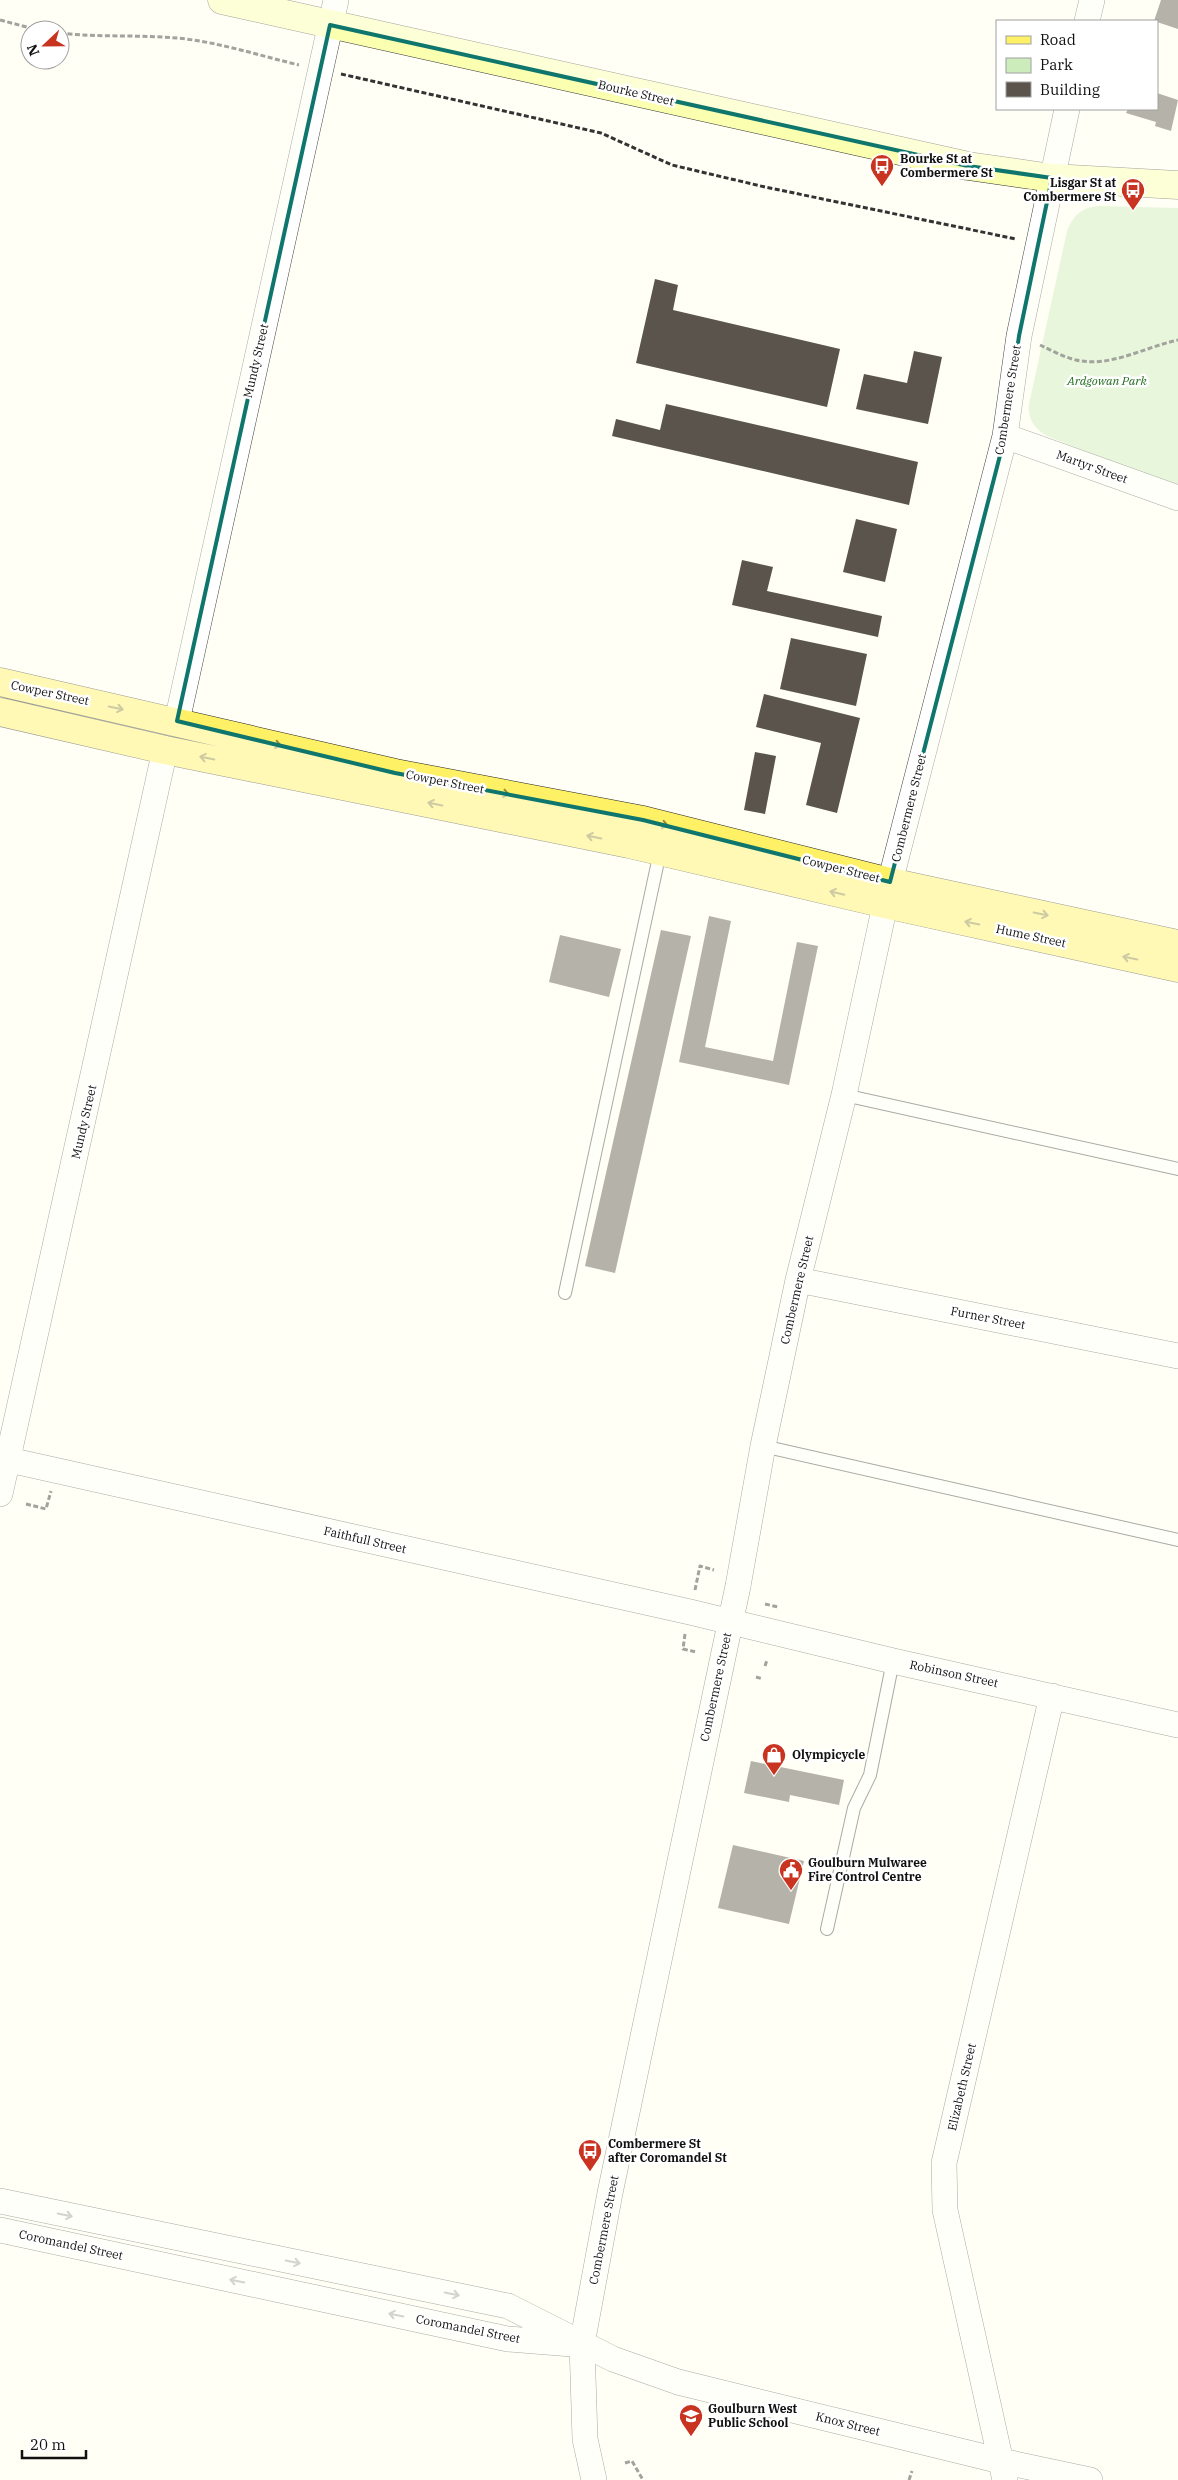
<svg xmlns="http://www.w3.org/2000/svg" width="1178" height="2480" font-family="'IBM Plex Serif',serif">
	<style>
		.green { fill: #cdecbb }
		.building { fill: #5a544c }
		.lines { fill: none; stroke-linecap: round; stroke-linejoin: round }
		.lane-casing { stroke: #444; stroke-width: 14 }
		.street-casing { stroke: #444; stroke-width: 26 }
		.secondary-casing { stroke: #333; stroke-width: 29 }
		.primary-casing { stroke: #222; stroke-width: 29 }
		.path { stroke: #333; stroke-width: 3; stroke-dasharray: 5 2.5; stroke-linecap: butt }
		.lane { stroke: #fff; stroke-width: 12 }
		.street { stroke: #fff; stroke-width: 25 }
		.secondary { stroke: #fbffb0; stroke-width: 28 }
		.primary { stroke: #fef166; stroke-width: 28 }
		.oneway { stroke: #938c40 }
		.oneway2 { stroke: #a0a0a0 }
		.marked { fill: none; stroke: #0f766e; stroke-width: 4; stroke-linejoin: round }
		.labels { text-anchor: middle; stroke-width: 5; stroke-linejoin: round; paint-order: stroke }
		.street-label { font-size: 12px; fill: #111; stroke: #fff }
		.poi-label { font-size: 12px; font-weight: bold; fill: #111; stroke: #fff; text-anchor: start }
		.park-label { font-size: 12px; font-style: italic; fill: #206d1c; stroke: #fff }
	</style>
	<rect width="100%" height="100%" fill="#fffff5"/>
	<path class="green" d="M 1099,206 L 1178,208 L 1178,489 L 1047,436 C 1035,429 1027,419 1029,404 L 1067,231 C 1073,215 1082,207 1099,206 Z"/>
	<path class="building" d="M 1161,0 L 1178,0 L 1178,29 L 1154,21 Z
		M 1157,93 L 1178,100 L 1171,131 L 1155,126 L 1156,122 L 1126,113 L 1128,109 L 1157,109 Z
		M 655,279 L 678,285 L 673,310 L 840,349 L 827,407 L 636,363 Z
		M 914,351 L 942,357 L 928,424 L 856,409 L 864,374 L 907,383 Z
		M 666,404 L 918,462 L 909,505 L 612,436 L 616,419 L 660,430 Z
		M 856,519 L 897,529 L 885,582 L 843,572 Z
		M 742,560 L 773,567 L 767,591 L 882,616 L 878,637 L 732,605 Z
		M 791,638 L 867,654 L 856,706 L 780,689 Z
		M 764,694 L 860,718 L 837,813 L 806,805 L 821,743 L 756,727 Z
		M 755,752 L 776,756 L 765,814 L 744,810 Z
		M 709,916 L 731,921 L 705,1047 L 773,1061 L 797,942 L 818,946 L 789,1085 L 679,1062 Z
		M 661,930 L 691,936 L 615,1273 L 585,1266 Z
		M 560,935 L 621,949 L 609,997 L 549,982 Z
		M 751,1761 L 844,1780 L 839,1805 L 790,1795 L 789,1802 L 744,1793 Z
		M 733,1845 L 804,1861 L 789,1924 L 718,1908 Z"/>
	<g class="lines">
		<g class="lane-casing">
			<path id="lane" d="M 844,1095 L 1178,1169
				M 565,1293 L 660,852
				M 763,1446 L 1178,1540
				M 827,1929 L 854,1808 L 870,1775 L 893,1661"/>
		</g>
		<g class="street-casing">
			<path id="street" d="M 1087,21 L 1092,0
				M 1005,436 L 1178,498
				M 177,721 L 336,0
				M 798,1280 L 1178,1356
				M 0,1458 L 690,1612 L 893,1661 L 1178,1725
				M 0,1494 L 165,750
				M 0,2201 L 508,2306 L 613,2359 L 678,2382 L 1001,2461 L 1090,2480
				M 0,2230 L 508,2339 L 572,2344
				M 594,2480 L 585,2439 L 582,2344 L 610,2193 L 738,1586 L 763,1446 L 798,1280 L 844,1095 L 890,882 L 1005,436 L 1019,336 L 1067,109
				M 1005,2480 L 945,2210 L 944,2163 L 1052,1696"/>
		</g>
		<g class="secondary-casing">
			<path id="secondary" d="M 222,0 L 968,166 L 1052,178 L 1178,185"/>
		</g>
		<g class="primary-casing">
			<path id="primary" d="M 0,682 L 395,773 L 643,820 L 890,882 L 1178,944
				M 0,712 L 165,750 L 629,844 L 885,904 L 1178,968"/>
		</g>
		<path class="path" d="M 0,20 L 38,30
			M 60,33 C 102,38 145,34 186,39 C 225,44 261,56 299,65
			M 341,74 L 601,133 L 672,165 L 765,187 L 1016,239
			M 1040,345 C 1051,350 1063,357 1076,360 C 1110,368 1145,347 1178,340
			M 26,1504 L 46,1509 L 51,1491
			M 695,1590 L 700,1566 L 714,1570
			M 765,1604 L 778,1607
			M 685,1634 L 683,1649 L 696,1652
			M 765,1666 L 767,1660
			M 756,1677 L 763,1679
			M 625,2463 L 632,2461 L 643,2480
			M 909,2480 L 912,2471"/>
		<use href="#lane" class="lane"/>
		<use href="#street" class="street"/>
		<use href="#secondary" class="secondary"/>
		<use href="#primary" class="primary"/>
	</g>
	<defs><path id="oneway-shaft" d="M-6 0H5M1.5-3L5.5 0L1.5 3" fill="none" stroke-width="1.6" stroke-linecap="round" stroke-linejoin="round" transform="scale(1.25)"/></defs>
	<g class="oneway">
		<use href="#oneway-shaft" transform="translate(116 708) rotate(12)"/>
		<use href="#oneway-shaft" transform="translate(274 744) rotate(13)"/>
		<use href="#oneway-shaft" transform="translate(207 758) rotate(-169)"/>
		<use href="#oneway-shaft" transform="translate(502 793) rotate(11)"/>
		<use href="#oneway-shaft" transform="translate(435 804) rotate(-168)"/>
		<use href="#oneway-shaft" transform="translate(661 824) rotate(14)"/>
		<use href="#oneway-shaft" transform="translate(594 837) rotate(-168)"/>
		<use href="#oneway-shaft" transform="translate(837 893) rotate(-167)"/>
		<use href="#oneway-shaft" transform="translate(1041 914) rotate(12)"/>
		<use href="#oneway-shaft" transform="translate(972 923) rotate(-168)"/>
		<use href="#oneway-shaft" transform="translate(1130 958) rotate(-168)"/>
	</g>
	<g class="oneway2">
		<use href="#oneway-shaft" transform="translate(65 2215) rotate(12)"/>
		<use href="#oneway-shaft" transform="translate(293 2262) rotate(12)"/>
		<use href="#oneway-shaft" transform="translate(237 2281) rotate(-168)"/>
		<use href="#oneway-shaft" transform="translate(452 2294) rotate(12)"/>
		<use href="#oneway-shaft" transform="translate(396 2315) rotate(-168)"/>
	</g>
	<path d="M0 0H1178V2480H0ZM 330,25 L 968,166 L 1052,178 L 1019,336 L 1005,436 L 890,882 L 643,820 L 395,773 L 177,721 Z" fill="#fffff5" fill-opacity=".55" fill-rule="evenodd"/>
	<path class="marked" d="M 330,25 L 968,166 L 1052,178 L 1019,336 L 1005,436 L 890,882 L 643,820 L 395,773 L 177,721 Z"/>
	<defs>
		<g id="bus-pin" transform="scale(1.25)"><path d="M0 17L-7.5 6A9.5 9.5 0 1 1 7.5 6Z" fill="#c93421" stroke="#fff"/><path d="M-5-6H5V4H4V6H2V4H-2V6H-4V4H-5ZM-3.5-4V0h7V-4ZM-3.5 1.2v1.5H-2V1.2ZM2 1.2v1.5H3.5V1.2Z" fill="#fff"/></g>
		<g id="shop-pin" transform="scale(1.25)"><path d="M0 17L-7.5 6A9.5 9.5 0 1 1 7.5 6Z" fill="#c93421" stroke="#fff"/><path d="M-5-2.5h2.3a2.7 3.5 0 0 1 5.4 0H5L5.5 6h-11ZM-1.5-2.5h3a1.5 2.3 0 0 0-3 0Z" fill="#fff"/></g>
		<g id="civic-pin" transform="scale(1.25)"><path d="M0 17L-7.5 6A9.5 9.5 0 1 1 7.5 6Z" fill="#c93421" stroke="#fff"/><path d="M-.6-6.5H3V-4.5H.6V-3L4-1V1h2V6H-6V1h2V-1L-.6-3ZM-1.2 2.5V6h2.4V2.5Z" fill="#fff"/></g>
		<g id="school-pin" transform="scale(1.25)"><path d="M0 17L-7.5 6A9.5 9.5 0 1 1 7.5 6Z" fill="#c93421" stroke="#fff"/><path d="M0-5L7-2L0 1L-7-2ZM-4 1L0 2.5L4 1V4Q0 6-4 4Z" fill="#fff"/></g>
	</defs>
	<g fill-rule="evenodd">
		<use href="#bus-pin" x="882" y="166"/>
		<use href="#bus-pin" x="1133" y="190"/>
		<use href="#shop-pin" x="774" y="1755"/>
		<use href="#civic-pin" x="791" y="1870"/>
		<use href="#bus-pin" x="590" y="2151"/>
		<use href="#school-pin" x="691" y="2416"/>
	</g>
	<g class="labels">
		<g class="street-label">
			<text transform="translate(636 93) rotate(13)" y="4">Bourke Street</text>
			<text transform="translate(256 361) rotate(-77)" y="4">Mundy Street</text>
			<text transform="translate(1008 400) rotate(-81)" y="4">Combermere Street</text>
			<text transform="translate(1092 467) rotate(20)" y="4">Martyr Street</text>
			<text transform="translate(50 693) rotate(12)" y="4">Cowper Street</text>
			<text transform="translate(445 782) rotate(11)" y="4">Cowper Street</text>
			<text transform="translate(909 808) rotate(-76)" y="4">Combermere Street</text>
			<text transform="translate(841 869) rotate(14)" y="4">Cowper Street</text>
			<text transform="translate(1031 936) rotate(12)" y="4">Hume Street</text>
			<text transform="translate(84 1122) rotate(-77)" y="4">Mundy Street</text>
			<text transform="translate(797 1290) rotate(-77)" y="4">Combermere Street</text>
			<text transform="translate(988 1318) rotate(11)" y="4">Furner Street</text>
			<text transform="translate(365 1540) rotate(13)" y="4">Faithfull Street</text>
			<text transform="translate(954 1674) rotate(12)" y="4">Robinson Street</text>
			<text transform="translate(716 1687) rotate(-78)" y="4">Combermere Street</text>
			<text transform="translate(962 2087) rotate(-77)" y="4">Elizabeth Street</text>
			<text transform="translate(604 2230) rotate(-79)" y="4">Combermere Street</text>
			<text transform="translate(71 2245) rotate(12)" y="4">Coromandel Street</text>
			<text transform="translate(468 2329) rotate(11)" y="4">Coromandel Street</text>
			<text transform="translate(848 2424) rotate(14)" y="4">Knox Street</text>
		</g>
		<g class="poi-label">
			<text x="900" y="163">Bourke St at<tspan x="900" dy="14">Combermere St</tspan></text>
			<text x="1116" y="187" text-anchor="end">Lisgar St at<tspan x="1116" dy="14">Combermere St</tspan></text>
			<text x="792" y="1759">Olympicycle</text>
			<text x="808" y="1867">Goulburn Mulwaree<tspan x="808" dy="14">Fire Control Centre</tspan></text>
			<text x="608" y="2148">Combermere St<tspan x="608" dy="14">after Coromandel St</tspan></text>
			<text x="708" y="2413">Goulburn West<tspan x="708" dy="14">Public School</tspan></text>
		</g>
		<g class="park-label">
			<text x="1107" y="385">Ardgowan Park</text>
		</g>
	</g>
	<rect x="996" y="20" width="162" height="90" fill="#ffffff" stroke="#a0a0a0"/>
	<rect x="1006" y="36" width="25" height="8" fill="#fef166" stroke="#a0a0a0"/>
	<text x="1040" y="45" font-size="15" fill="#111111">Road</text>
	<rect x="1006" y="58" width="25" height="15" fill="#cdecbb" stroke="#a0a0a0"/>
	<text x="1040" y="70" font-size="15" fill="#111111">Park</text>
	<rect x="1006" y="82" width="25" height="15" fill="#5a544c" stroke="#a0a0a0"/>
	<text x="1040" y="95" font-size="15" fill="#111111">Building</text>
	<g transform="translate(45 45) rotate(248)"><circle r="24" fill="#ffffff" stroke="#a0a0a0"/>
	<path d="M0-4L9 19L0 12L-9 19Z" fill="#c93421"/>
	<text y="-8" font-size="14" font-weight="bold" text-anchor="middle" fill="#111111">N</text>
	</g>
	<path d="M22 2450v8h64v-8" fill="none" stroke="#111111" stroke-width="2.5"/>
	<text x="30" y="2450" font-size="15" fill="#111111" stroke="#ffffff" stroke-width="4" paint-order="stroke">20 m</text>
</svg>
